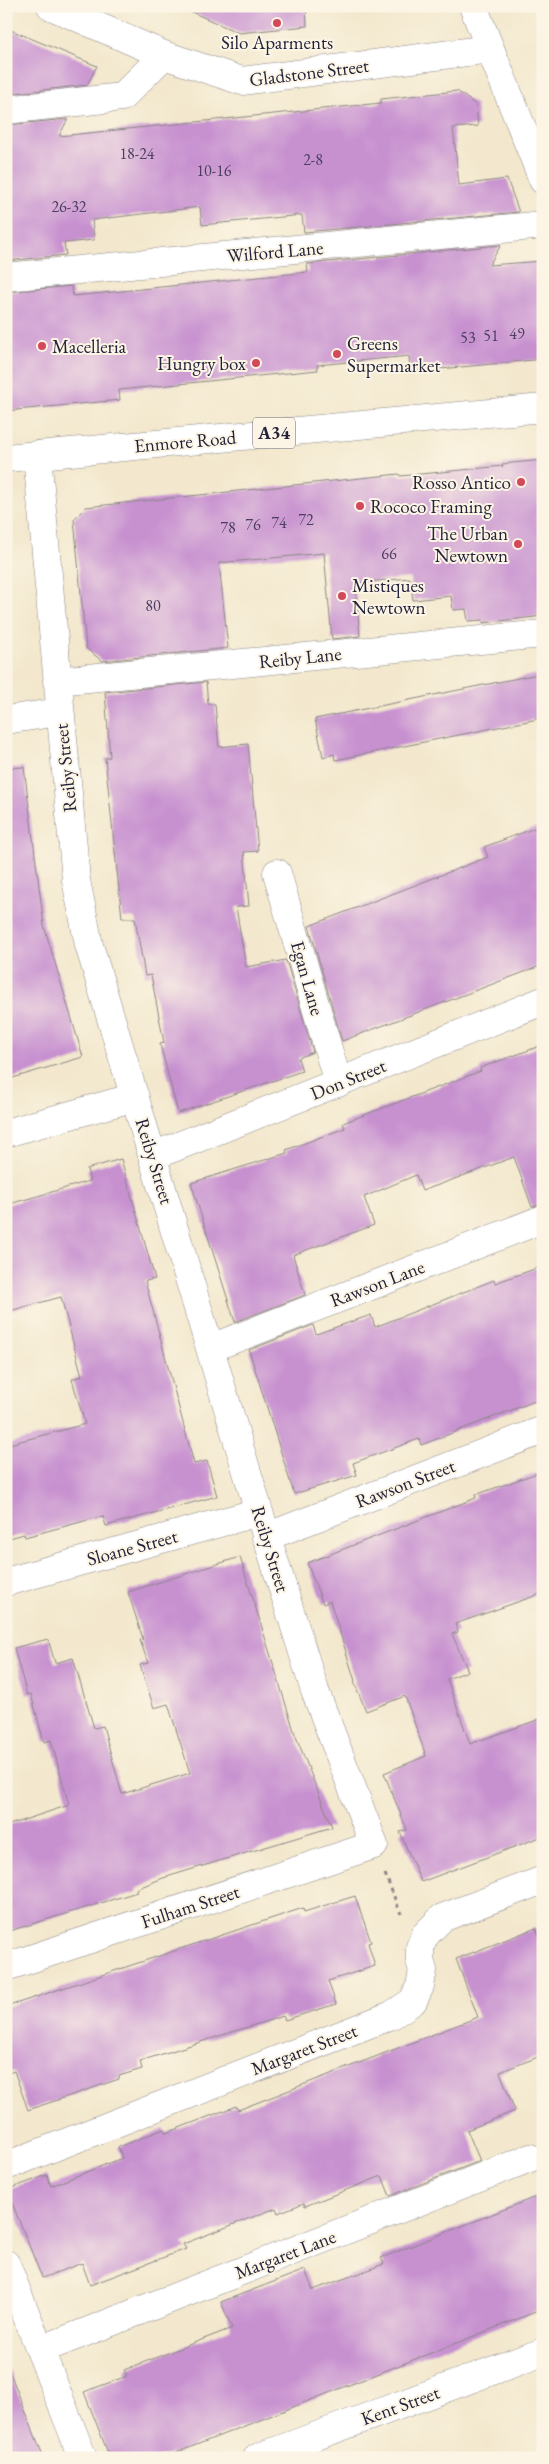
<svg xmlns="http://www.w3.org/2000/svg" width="549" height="2464" font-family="'EB Garamond',serif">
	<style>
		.building { fill: #c791d0 }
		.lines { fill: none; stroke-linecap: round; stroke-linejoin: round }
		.minor-casing { stroke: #8a8584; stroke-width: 29 }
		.highway-casing { stroke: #8a8584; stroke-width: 29 }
		.path { stroke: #8a8584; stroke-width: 3; stroke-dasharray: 4 4; stroke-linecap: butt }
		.minor { stroke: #fff; stroke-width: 28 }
		.highway { stroke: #fff; stroke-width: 28 }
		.poi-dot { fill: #d1495b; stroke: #fcf5e5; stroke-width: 2 }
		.labels { text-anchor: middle; stroke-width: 4; stroke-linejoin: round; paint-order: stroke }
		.number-label { font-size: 16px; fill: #4b3e60 }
		.shield { fill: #fcf5e5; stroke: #63616e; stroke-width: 1 }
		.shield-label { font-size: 18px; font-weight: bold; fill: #22223b }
		.poi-label { font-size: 19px; fill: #22223b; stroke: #fcf5e5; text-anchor: start }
		.street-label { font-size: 19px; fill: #22223b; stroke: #fcf5e5 }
	</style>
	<rect width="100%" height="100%" fill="#fcf5e5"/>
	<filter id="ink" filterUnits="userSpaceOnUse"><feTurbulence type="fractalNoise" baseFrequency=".02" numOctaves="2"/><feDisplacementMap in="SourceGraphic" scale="10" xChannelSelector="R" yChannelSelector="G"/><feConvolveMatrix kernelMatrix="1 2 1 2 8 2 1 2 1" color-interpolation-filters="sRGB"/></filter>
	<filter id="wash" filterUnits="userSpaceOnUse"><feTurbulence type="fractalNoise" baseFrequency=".0096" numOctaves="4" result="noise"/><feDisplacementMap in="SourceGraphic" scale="20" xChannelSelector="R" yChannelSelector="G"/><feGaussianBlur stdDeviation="1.12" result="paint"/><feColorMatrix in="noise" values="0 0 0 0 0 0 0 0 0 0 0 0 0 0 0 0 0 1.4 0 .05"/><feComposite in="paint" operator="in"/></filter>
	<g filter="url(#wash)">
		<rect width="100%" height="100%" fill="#f3e8cd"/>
		<g id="blocks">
			<path class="building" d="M 178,6 L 306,6 L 307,26 L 239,33 Z
				M 6,28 L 97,66 L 87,85 L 6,94 Z
				M 457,91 L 476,105 L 478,126 L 453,128 L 459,185 L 507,179 L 519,212 L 304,232 L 302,215 L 202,225 L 200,207 L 92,220 L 94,240 L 64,243 L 66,255 L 6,261 L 6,125 L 68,119 L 59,136 L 381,103 L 381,99 Z
				M 501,245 L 489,265 L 543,261 L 543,359 L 410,372 L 409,356 L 317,365 L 318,370 L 119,390 L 120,400 L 6,411 L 6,292 L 71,286 L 73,296 L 308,272 L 307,264 Z
				M 543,460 L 543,616 L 483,623 L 483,620 L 468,621 L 466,609 L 453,610 L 451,596 L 413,600 L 410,578 L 355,583 L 360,636 L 332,639 L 324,553 L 219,563 L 228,648 L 102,661 L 86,648 L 74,519 L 86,507 L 399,474 L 400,476 L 503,466 L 502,464 Z
				M 543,673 L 543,718 L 335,760 L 334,754 L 323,757 L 315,719 Z
				M 206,682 L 208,704 L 215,704 L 219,747 L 248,744 L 258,851 L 244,852 L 249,906 L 236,907 L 246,967 L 286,960 L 313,1052 L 298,1058 L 302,1071 L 178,1113 L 160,1044 L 164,1043 L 151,975 L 145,976 L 135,918 L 122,918 L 105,758 L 110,757 L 105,692 Z
				M 24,767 L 44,926 L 83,1057 L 6,1080 L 6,768 Z
				M 543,825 L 543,965 L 342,1041 L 309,926 L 488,857 L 484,847 Z
				M 543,1045 L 543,1204 L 532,1207 L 514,1157 L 422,1191 L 416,1175 L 364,1197 L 374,1225 L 293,1255 L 305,1295 L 235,1322 L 191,1183 L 287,1153 L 286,1150 L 345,1128 L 343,1123 L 481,1071 L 480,1068 Z
				M 121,1159 L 155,1279 L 145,1281 L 194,1464 L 207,1461 L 217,1496 L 106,1526 L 103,1516 L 25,1537 L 24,1534 L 6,1539 L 6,1445 L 85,1424 L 72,1379 L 82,1376 L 61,1297 L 6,1312 L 6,1205 L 90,1181 L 87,1169 Z
				M 543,1266 L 543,1398 L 421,1445 L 419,1439 L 353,1463 L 357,1475 L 294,1494 L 249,1350 L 313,1325 L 316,1334 L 371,1315 L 375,1327 L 494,1280 L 495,1283 Z
				M 543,1471 L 543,1593 L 455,1624 L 458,1632 L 452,1634 L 468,1671 L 447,1679 L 470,1744 L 543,1718 L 543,1836 L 421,1882 L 400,1832 L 407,1830 L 384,1773 L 426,1756 L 405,1696 L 366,1711 L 354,1682 L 355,1681 L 330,1601 L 323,1604 L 307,1563 L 476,1498 L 475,1495 Z
				M 240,1557 L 295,1734 L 332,1827 L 163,1878 L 136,1889 L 137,1892 L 6,1932 L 6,1826 L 69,1805 L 51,1740 L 44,1742 L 31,1694 L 27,1695 L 14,1648 L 48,1639 L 55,1663 L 73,1658 L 94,1728 L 103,1726 L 122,1794 L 190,1773 L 168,1704 L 154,1708 L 140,1665 L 148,1663 L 140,1640 L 143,1639 L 128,1592 Z
				M 355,1896 L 371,1942 L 368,1943 L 375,1966 L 328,1981 L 336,2004 L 285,2020 L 283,2016 L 140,2061 L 142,2069 L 119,2076 L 119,2079 L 28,2110 L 14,2071 L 6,2074 L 6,2007 L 303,1908 L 304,1912 Z
				M 536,1928 L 543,1945 L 543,2055 L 500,2072 L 515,2111 L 467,2130 L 480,2161 L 390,2196 L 382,2176 L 305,2206 L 304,2203 L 278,2213 L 276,2208 L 183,2244 L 186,2249 L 90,2285 L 82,2263 L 42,2278 L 7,2190 L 47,2175 L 51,2186 L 122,2158 L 118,2147 L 164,2129 L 166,2133 L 236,2106 L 238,2110 L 478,2017 L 456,1959 Z
				M 543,2194 L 543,2309 L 163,2458 L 110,2458 L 84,2392 L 127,2376 L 124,2370 L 232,2328 L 221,2302 L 305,2270 L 313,2290 L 384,2264 L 381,2258 Z
				M 8,2368 L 44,2458 L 6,2458 Z"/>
		</g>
	</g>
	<g filter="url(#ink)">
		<use href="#blocks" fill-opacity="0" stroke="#8a8584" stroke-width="1"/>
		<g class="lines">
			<g class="minor-casing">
				<path id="minor" d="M 51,6 L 164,55 L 242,81 L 490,49
					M 473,6 L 543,180
					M 6,110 L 122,97 L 164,55
					M 6,277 L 543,225
					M 57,681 L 543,634
					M 6,720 L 59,712
					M 277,873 L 338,1083
					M 6,1133 L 135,1097
					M 153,1156 L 543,1001
					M 211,1348 L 543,1219
					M 266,1537 L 543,1430
					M 6,1582 L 259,1512
					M 6,1967 L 374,1845 L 315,1691 L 259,1512 L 89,945 L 76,880 L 37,455
					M 6,2166 L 392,2015 L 413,2001 L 420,1986 L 423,1970 L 420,1961 L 420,1947 L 425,1935 L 442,1918 L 543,1880
					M 6,2264 L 83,2458
					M 40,2350 L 530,2158
					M 257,2458 L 543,2352"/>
			</g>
			<g class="highway-casing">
				<path id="highway" d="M 6,458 L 543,408"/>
			</g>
			<path class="path" d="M 385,1874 L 401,1914"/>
			<use href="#minor" class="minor"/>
			<use href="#highway" class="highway"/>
		</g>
	</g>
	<g class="poi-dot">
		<circle cx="277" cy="23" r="5"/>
		<circle cx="42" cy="346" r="5"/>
		<circle cx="337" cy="354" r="5"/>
		<circle cx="256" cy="363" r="5"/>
		<circle cx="521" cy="482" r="5"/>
		<circle cx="360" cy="506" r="5"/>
		<circle cx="518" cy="544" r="5"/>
		<circle cx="342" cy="596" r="5"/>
	</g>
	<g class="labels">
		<g class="number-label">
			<text x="137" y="159">18-24</text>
			<text x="313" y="165">2-8</text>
			<text x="214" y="176">10-16</text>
			<text x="69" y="212">26-32</text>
			<text x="517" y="339">49</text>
			<text x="491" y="341">51</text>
			<text x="468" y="343">53</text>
			<text x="306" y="525">72</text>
			<text x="279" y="528">74</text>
			<text x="253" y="530">76</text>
			<text x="228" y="533">78</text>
			<text x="389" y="559">66</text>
			<text x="153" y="611">80</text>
		</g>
		<rect class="shield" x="253" y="417.5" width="42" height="31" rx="4"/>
		<g class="shield-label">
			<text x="274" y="439">A34</text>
		</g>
		<g class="poi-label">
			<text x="277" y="49" text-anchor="middle">Silo Aparments</text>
			<text x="347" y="350">Greens<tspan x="347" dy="22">Supermarket</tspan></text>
			<text x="52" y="353">Macelleria</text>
			<text x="246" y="370" text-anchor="end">Hungry box</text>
			<text x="511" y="489" text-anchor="end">Rosso Antico</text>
			<text x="370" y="513">Rococo Framing</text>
			<text x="508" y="540" text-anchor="end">The Urban<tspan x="508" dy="22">Newtown</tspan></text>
			<text x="352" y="592">Mistiques<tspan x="352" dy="22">Newtown</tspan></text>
		</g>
		<g class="street-label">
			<text transform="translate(309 72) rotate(-7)" y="7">Gladstone Street</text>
			<text transform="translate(275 251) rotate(-5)" y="7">Wilford Lane</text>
			<text transform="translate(185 441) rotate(-5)" y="7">Enmore Road</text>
			<text transform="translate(300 657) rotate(-6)" y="7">Reiby Lane</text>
			<text transform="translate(65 768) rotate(-96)" y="7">Reiby Street</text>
			<text transform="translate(308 978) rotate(74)" y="7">Egan Lane</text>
			<text transform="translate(348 1079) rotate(-22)" y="7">Don Street</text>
			<text transform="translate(155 1161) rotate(73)" y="7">Reiby Street</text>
			<text transform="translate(377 1283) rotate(-21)" y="7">Rawson Lane</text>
			<text transform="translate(405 1483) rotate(-21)" y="7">Rawson Street</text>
			<text transform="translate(132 1547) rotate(-15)" y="7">Sloane Street</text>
			<text transform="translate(271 1549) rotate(73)" y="7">Reiby Street</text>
			<text transform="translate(190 1906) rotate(-18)" y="7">Fulham Street</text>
			<text transform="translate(304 2049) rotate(-21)" y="7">Margaret Street</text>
			<text transform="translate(285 2254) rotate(-21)" y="7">Margaret Lane</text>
			<text transform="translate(400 2405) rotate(-20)" y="7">Kent Street</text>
		</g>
	</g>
	<rect width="549" height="2464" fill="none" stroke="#fcf5e5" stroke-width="25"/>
</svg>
